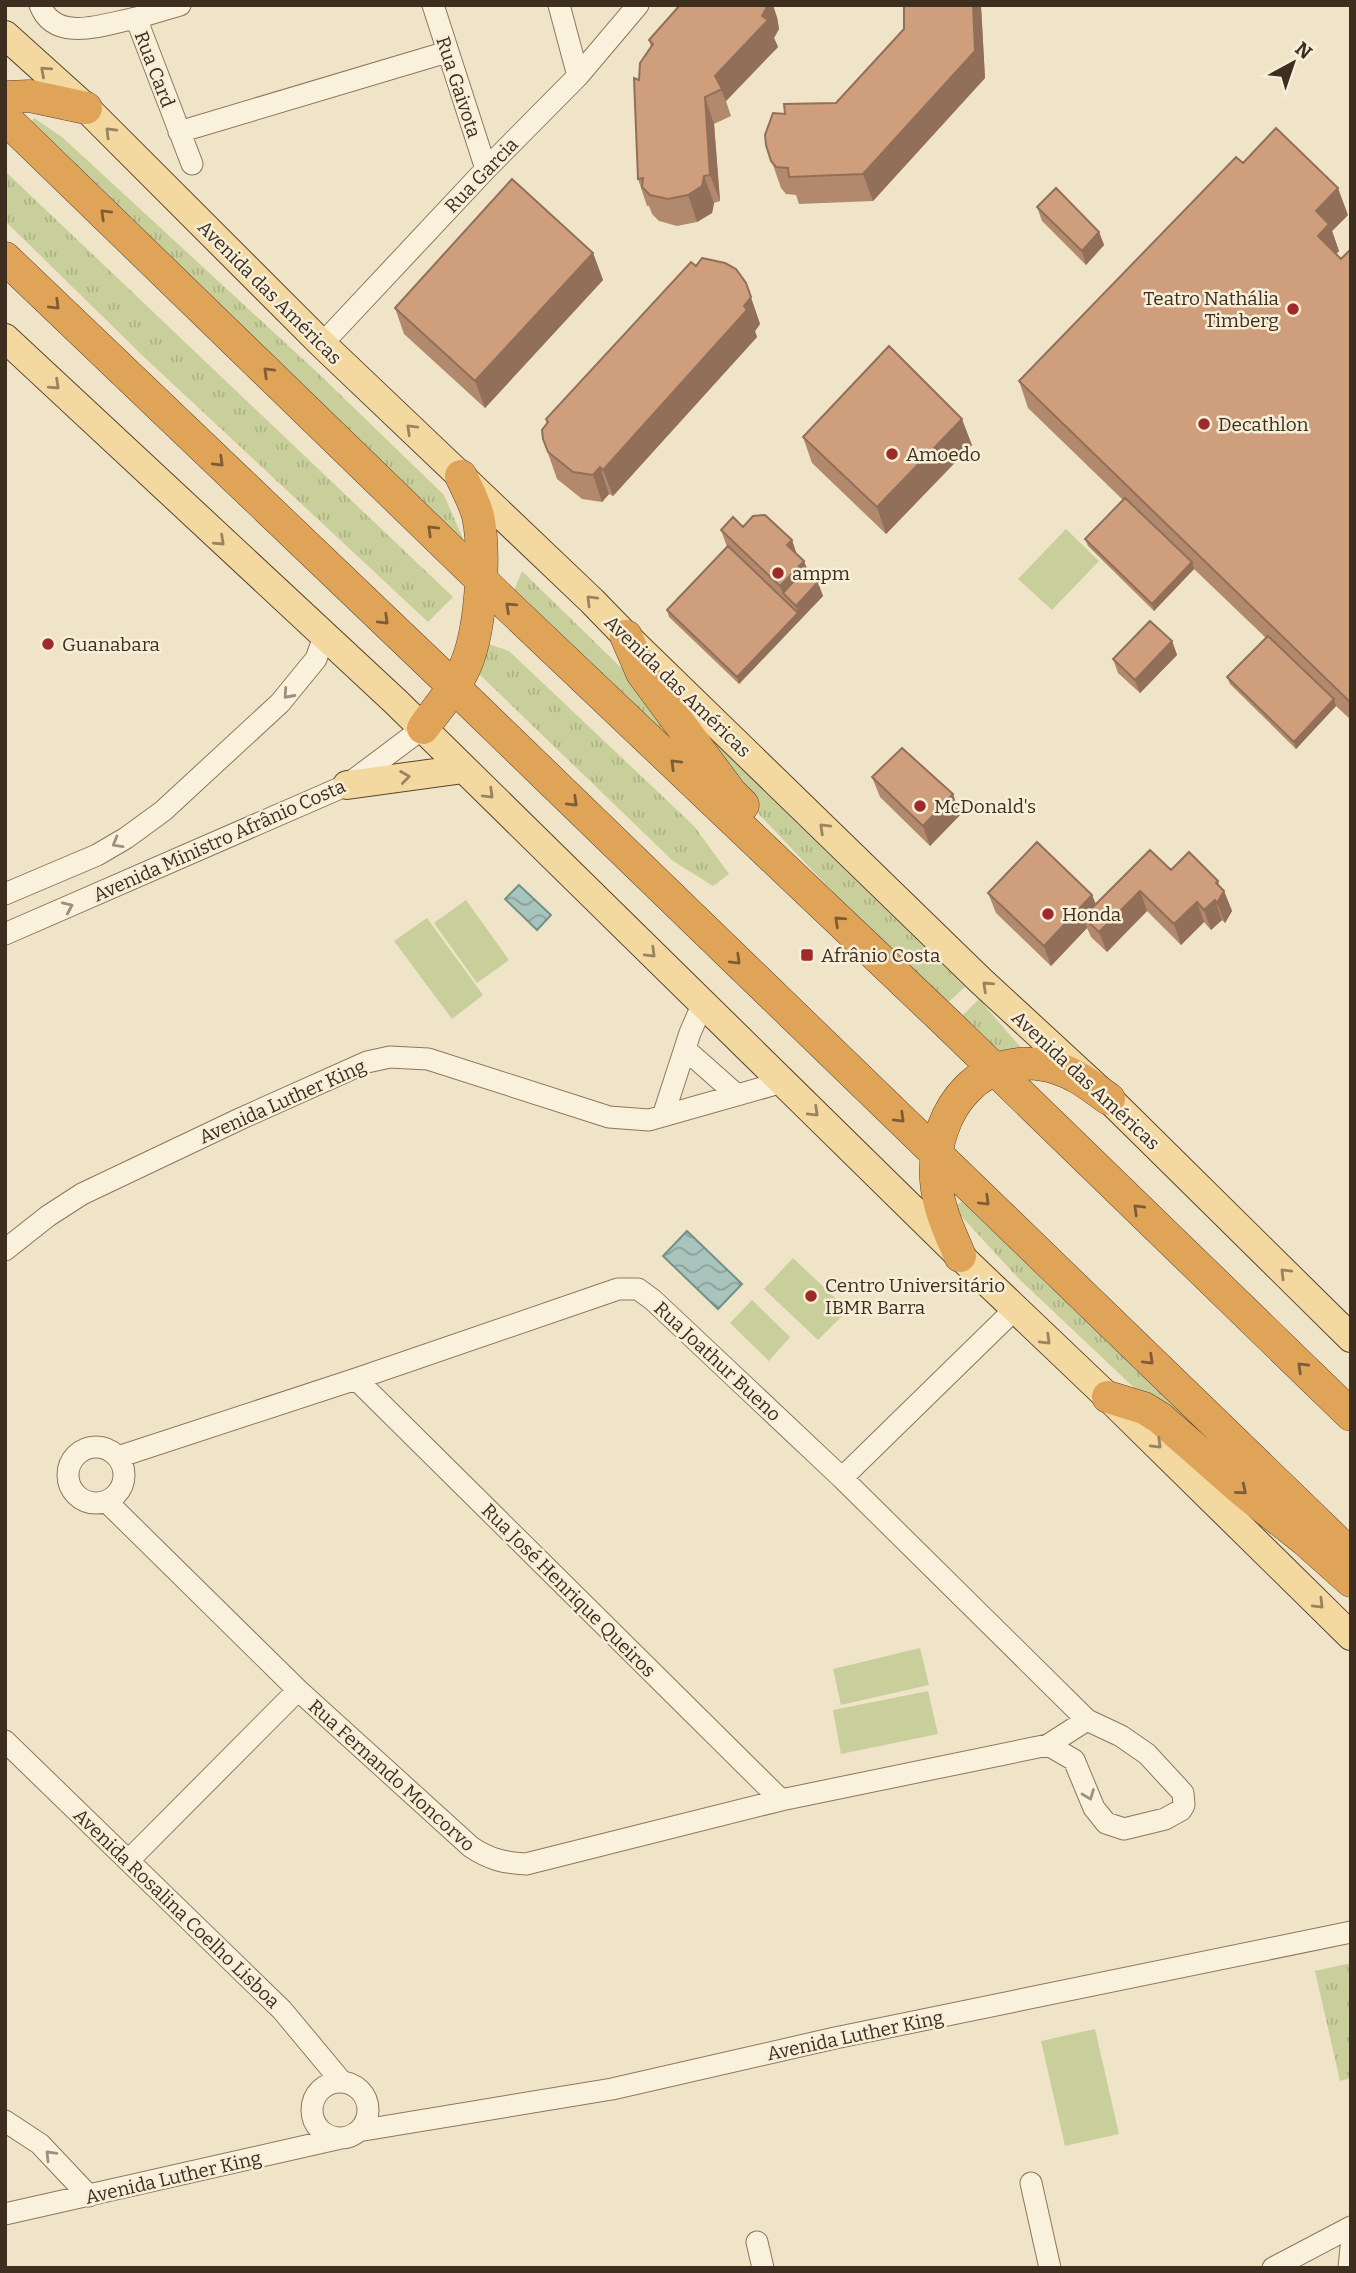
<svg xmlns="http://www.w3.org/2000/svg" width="1356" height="2273" font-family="Bitter,serif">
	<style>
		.grass { fill: url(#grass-tufts) }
		.pitch { fill: #c9cf9b }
		.water { fill: url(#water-waves); stroke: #6f938a; stroke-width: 2 }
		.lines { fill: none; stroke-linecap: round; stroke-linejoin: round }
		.minor-casing { stroke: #8d765c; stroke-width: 23 }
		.major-casing { stroke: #5b4430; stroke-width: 30 }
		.highway-casing { stroke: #5b4430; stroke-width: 33 }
		.minor { stroke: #faf1dc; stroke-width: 21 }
		.major { stroke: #f3d9a0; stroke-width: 28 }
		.highway { stroke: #e0a458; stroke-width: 32 }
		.wall { fill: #b2896c }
		.shaded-wall { fill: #916f58 }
		.building { fill: #cf9f7d; stroke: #916f58; stroke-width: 2 }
		.oneway { stroke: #988460 }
		.oneway2 { stroke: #7e5d36 }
		.oneway3 { stroke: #9c907e }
		.poi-dot { fill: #9e2a2b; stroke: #f7eed8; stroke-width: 2.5 }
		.labels { text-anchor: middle; stroke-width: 5; stroke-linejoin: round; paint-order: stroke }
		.street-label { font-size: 19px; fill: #3d2e20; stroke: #f7eed8 }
		.poi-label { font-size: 19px; fill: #3d2e20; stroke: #f7eed8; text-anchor: start }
	</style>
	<defs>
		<pattern id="grass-tufts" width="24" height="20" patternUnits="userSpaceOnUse" patternTransform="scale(1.75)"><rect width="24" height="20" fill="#c9cf9b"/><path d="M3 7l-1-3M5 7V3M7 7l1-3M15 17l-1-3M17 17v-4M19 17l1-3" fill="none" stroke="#aeb285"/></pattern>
		<pattern id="water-waves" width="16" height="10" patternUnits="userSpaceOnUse" patternTransform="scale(1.75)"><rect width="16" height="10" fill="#a9c4bc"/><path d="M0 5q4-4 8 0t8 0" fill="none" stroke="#8ba098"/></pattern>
	</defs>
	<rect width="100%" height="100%" fill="#f0e4c8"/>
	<path class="grass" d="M 34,118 L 62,137 L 319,374 L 444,495 L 468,550 L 26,128 Z
		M 5,171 L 453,597 L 428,622 L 145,358 L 5,221 Z
		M 522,571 L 649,695 L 691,765 L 513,593 Z
		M 483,642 L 509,651 L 694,826 L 729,874 L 713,886 L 673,861 L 477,672 Z
		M 689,717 L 965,987 L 943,1007 L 728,782 Z
		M 979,999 L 1028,1056 L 998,1062 L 956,1022 Z
		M 962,1202 L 1288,1516 L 1164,1416 L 1019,1279 L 952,1206 Z
		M 1351,1963 L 1351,2078 L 1340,2081 L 1315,1971 Z"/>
	<path class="pitch" d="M 1066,529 L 1099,561 L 1052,610 L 1018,579 Z
		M 466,900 L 509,960 L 477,983 L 434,923 Z
		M 427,918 L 483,995 L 452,1019 L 394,941 Z
		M 793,1258 L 848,1310 L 818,1340 L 764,1289 Z
		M 752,1300 L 790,1337 L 769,1361 L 730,1323 Z
		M 920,1648 L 929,1685 L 841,1705 L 833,1669 Z
		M 928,1691 L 938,1734 L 841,1754 L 833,1710 Z
		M 1095,2029 L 1119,2134 L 1065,2146 L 1041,2041 Z"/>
	<path class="water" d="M 519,885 L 551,915 L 537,930 L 505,899 Z
		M 687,1231 L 742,1284 L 718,1309 L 663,1256 Z"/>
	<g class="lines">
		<g class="minor-casing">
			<path id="minor" d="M 40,5 C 55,44 105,24 136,18
				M 180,5 L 136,18 L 192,164
				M 433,5 L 486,169
				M 559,5 L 578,76
				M 179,132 L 447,52
				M 322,344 L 486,169 L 578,76 L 638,5
				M 5,894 L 97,855 L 126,838 L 163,811 L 280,703 L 316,659 L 324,637
				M 5,934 L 347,785 L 423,728
				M 685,1049 L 737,1095
				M 663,1116 L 690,1033 L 703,1003
				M 5,1250 L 48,1216 L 82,1194 L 242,1118 L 367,1062 L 390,1057 L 428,1059 L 609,1117 L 649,1120 L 783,1082
				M 356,1379 L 781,1800
				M68 1475a28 28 0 1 1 56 0a28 28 0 1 1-56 0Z
				M 118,1457 L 356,1379 L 618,1289 L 638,1289 L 653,1300 L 842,1478 L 1087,1720 L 1121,1736 L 1147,1754 L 1183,1793 L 1184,1805 L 1181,1810 L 1165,1819 L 1124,1829 L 1106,1823 L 1094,1808 L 1074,1760 L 1048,1745
				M 842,1478 L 1014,1310
				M 106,1501 L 298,1690 L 471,1847 C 489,1859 504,1863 526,1864 L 781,1800 L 1048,1745 L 1087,1720
				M 5,1741 L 282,2010 L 342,2082
				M 129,1860 L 298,1690
				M312 2110a28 28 0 1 1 56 0a28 28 0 1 1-56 0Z
				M 5,2121 L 40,2144 L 89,2196
				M 358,2131 L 612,2089 L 835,2038 L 1351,1932
				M 1031,2183 L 1050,2268
				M 5,2214 L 341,2138
				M 757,2242 L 763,2268
				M 1273,2268 L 1351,2227
				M 1349,2268 L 1351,2247"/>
		</g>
		<g class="major-casing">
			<path id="major" d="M 5,35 L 86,108 L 322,344 L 592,601 L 626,636 L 980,980 L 1109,1099 L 1351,1338
				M 5,338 L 396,702 L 960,1256 L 1108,1397 L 1351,1636
				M 347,785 L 464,769"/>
		</g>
		<g class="highway-casing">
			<path id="highway" d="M 5,97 L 30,96 L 86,108
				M 5,118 L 507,605 L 946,1022 L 1351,1415
				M 5,258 L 453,686 L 1351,1555
				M 626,636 L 642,673 L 731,793 L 743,805
				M 423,728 C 436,710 453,691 463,671 C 481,636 486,554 478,516 C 474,501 467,489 461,476
				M 960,1256 C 949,1231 938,1208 936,1180 C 931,1109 984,1044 1059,1069 C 1078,1075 1093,1088 1109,1099
				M 1108,1397 L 1144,1408 L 1160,1418 L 1243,1491 L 1305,1540 L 1351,1581"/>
		</g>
		<use href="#minor" class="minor"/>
		<use href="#major" class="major"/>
		<use href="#highway" class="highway"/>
	</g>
	<path class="wall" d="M 904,5 L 981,5 L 985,78 L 873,201 L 799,204 L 796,195 L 786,194 L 781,188 L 766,145 L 785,114 L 836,103 L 904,29 Z
		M 777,17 L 779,29 L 774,38 L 778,47 L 726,101 L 731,116 L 714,124 L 720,201 L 714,203 L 712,213 L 697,222 L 677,226 L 659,221 L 652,214 L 649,206 L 647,206 L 638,179 L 639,80 L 651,47 L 649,40 Z
		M 1243,163 L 1348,215 L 1332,231 L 1339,251 L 1336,254 L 1341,259 L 1351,249 L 1351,720 L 1336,706 L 1296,749 L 1230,684 L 1227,677 L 1266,638 L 1194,569 L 1154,611 L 1088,546 L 1085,539 L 1123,500 L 1028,408 L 1019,381 Z
		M 1037,207 L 1099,232 L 1104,245 L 1086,265 L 1042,221 Z
		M 593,253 L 603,280 L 485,408 L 404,334 L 395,308 Z
		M 696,266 L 746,283 L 760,324 L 755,331 L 757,337 L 613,496 L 609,494 L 602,502 L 582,499 L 557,479 L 543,439 L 547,424 L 546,419 Z
		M 803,437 L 972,445 L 886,534 L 812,463 Z
		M 743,527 L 792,540 L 796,554 L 804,561 L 808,573 L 823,596 L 739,684 L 669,617 L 667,610 L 727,547 L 721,530 Z
		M 1172,641 L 1177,655 L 1140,693 L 1118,673 L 1113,659 Z
		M 872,777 L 953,794 L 960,815 L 930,846 L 880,797 Z
		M 1171,870 L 1219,886 L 1224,891 L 1232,911 L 1225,923 L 1222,920 L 1211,930 L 1204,922 L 1181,945 L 1147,911 L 1107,952 L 1091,937 L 1087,928 L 1051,966 L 996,913 L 988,893 L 1092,895 L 1096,904 Z"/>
	<path class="shaded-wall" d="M 768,5 L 773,5 L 777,17 L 779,29 L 774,38 L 778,47 L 726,101 L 715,76 L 762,16 Z
		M 973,5 L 981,5 L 981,7 L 985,78 L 873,201 L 863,174 Z
		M 705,97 L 714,124 L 720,201 L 710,175 Z
		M 704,176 L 714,203 L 712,213 L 697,222 L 688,195 Z
		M 1338,188 L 1348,215 L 1332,231 L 1339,251 L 1327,263 L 1318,236 L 1316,211 Z
		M 1099,232 L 1104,245 L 1086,265 L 1082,251 Z
		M 593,253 L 603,280 L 485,408 L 475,381 Z
		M 746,283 L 760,324 L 755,331 L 757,337 L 613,496 L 603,470 L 744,306 Z
		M 962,419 L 972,445 L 886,534 L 877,507 Z
		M 600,467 L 609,494 L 602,502 L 593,475 Z
		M 792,540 L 799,561 L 787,545 Z
		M 804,561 L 812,581 L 783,593 L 780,586 Z
		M 1192,562 L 1194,569 L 1154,611 L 1152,604 Z
		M 818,582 L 823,596 L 739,684 L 737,677 L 798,613 L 796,606 Z
		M 1172,641 L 1177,655 L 1140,693 L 1135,680 Z
		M 1334,699 L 1336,706 L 1296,749 L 1294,742 Z
		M 953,794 L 960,815 L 930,846 L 923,826 Z
		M 1218,881 L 1222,894 L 1224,891 L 1232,911 L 1225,923 L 1217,903 L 1216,883 Z
		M 1140,891 L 1147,911 L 1107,952 L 1099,932 Z
		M 1092,895 L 1100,915 L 1083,917 L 1087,928 L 1051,966 L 1044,946 Z
		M 1215,900 L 1222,920 L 1211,930 L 1204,910 Z
		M 1197,902 L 1204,922 L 1181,945 L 1174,924 Z"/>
	<path class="building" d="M 680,5 L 768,5 L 762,16 L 768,20 L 715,76 L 722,89 L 705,97 L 710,175 L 704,176 L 702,186 L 688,195 L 668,199 L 650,195 L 642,187 L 643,178 L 638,179 L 634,78 L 639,80 L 640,63 L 653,44 L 649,40 Z
		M 904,5 L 973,5 L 975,51 L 863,174 L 789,177 L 788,168 L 776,167 L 771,161 L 766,145 L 765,135 L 773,113 L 785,114 L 784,104 L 836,103 L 904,29 Z
		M 1276,128 L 1338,188 L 1316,211 L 1329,224 L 1318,236 L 1341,259 L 1351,249 L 1351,703 L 1019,381 L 1236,157 L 1243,163 Z
		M 512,179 L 593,253 L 475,381 L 395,308 Z
		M 1056,188 L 1099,232 L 1082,251 L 1037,207 Z
		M 702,258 L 725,263 L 736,269 L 746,283 L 751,297 L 744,306 L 747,310 L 603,470 L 600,467 L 593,475 L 573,472 L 548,452 L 543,439 L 542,430 L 548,422 L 546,419 L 691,262 L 696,266 Z
		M 889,346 L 962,419 L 877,507 L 803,437 Z
		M 1125,498 L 1192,562 L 1152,604 L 1085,539 Z
		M 765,515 L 792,540 L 787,545 L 804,561 L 780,586 L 721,530 L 733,517 L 743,527 L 753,516 Z
		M 728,546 L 798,613 L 737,677 L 667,610 Z
		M 805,569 L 818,582 L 796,606 L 783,593 Z
		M 1150,621 L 1172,641 L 1135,680 L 1113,659 Z
		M 1268,636 L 1334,699 L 1294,742 L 1227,677 Z
		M 902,748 L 953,794 L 923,826 L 872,777 Z
		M 1037,842 L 1092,895 L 1044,946 L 988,893 Z
		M 1150,850 L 1171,870 L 1189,852 L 1218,881 L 1216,883 L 1224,891 L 1217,903 L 1215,900 L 1204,910 L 1197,902 L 1174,924 L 1140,891 L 1099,932 L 1083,917 Z"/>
	<defs><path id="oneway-chevron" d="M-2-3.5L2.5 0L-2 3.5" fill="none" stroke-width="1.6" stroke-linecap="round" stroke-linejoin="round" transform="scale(1.75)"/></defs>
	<g class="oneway">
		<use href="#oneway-chevron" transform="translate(45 71) rotate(-138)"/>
		<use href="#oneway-chevron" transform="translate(110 132) rotate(-135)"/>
		<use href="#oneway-chevron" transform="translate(55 385) rotate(43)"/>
		<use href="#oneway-chevron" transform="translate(411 429) rotate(-136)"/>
		<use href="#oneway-chevron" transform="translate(220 541) rotate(43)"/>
		<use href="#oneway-chevron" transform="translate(591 600) rotate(-135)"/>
		<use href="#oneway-chevron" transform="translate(405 777) rotate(-8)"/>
		<use href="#oneway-chevron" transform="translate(489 794) rotate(44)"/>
		<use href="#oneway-chevron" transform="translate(824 828) rotate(-136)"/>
		<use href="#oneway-chevron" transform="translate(651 953) rotate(44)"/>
		<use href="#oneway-chevron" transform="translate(987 986) rotate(-137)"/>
		<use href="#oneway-chevron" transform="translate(814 1112) rotate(44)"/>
		<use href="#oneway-chevron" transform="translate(1285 1273) rotate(-135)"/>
		<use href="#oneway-chevron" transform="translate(1046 1340) rotate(44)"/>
		<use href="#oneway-chevron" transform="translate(1157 1444) rotate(44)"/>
		<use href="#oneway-chevron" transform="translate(1319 1604) rotate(45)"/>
	</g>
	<g class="oneway2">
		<use href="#oneway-chevron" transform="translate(105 214) rotate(-136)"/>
		<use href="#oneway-chevron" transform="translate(55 305) rotate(44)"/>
		<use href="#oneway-chevron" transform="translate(268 372) rotate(-136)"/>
		<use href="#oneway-chevron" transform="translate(219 462) rotate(44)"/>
		<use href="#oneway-chevron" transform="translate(432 530) rotate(-136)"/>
		<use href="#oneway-chevron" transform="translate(510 607) rotate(-137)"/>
		<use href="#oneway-chevron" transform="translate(384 620) rotate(44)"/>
		<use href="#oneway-chevron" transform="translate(675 764) rotate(-136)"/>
		<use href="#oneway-chevron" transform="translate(573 802) rotate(44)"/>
		<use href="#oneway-chevron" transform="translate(839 921) rotate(-137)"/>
		<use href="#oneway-chevron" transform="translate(736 960) rotate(44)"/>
		<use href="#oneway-chevron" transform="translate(900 1118) rotate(44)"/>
		<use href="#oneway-chevron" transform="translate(985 1201) rotate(44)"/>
		<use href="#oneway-chevron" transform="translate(1138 1209) rotate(-136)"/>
		<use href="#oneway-chevron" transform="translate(1149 1360) rotate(44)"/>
		<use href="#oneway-chevron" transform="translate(1302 1367) rotate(-136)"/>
		<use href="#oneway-chevron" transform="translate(1242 1490) rotate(40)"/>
	</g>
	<g class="oneway3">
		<use href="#oneway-chevron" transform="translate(288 694) rotate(132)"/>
		<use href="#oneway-chevron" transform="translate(117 843) rotate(150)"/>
		<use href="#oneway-chevron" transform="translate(68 907) rotate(-24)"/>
		<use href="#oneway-chevron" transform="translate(1089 1795) rotate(69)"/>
		<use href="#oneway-chevron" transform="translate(50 2155) rotate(-134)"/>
	</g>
	<g class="poi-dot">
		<circle cx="1293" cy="309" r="7"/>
		<circle cx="1204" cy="424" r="7"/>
		<circle cx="892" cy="454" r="7"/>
		<circle cx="778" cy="573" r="7"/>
		<circle cx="48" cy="644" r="7"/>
		<circle cx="920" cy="806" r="7"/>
		<circle cx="1048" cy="914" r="7"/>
		<rect x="800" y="948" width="14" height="14" rx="3.5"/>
		<circle cx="811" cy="1296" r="7"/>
	</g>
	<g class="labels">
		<g class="street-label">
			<text transform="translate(155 69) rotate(69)" y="7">Rua Card</text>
			<text transform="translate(459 87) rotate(72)" y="7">Rua Gaivota</text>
			<text transform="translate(481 175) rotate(-46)" y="7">Rua Garcia</text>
			<text transform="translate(270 292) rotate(45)" y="7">Avenida das Américas</text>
			<text transform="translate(678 686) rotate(44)" y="7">Avenida das Américas</text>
			<text transform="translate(219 840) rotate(-24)" y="7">Avenida Ministro Afrânio Costa</text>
			<text transform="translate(1086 1080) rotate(43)" y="7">Avenida das Américas</text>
			<text transform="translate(282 1101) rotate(-24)" y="7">Avenida Luther King</text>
			<text transform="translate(718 1361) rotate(43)" y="7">Rua Joathur Bueno</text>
			<text transform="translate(569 1590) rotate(45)" y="7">Rua José Henrique Queiros</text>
			<text transform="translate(392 1775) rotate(42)" y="7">Rua Fernando Moncorvo</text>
			<text transform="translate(177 1908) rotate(44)" y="7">Avenida Rosalina Coelho Lisboa</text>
			<text transform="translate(855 2035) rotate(-12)" y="7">Avenida Luther King</text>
			<text transform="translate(173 2177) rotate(-13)" y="7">Avenida Luther King</text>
		</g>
		<g class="poi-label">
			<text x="1279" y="305" text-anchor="end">Teatro Nathália<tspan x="1279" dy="22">Timberg</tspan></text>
			<text x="1218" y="431">Decathlon</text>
			<text x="906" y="461">Amoedo</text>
			<text x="792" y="580">ampm</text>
			<text x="62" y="651">Guanabara</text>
			<text x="934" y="813">McDonald's</text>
			<text x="1062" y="921">Honda</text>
			<text x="821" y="962">Afrânio Costa</text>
			<text x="825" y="1292">Centro Universitário<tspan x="825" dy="22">IBMR Barra</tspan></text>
		</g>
	</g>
	<rect width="1356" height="2273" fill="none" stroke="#3d2e20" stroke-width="14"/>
	<g transform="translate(1293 63) rotate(40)" stroke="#f7eed8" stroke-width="5" paint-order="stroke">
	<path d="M0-5L12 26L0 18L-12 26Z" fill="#3d2e20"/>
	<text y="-10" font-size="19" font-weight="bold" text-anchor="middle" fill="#3d2e20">N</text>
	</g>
</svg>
